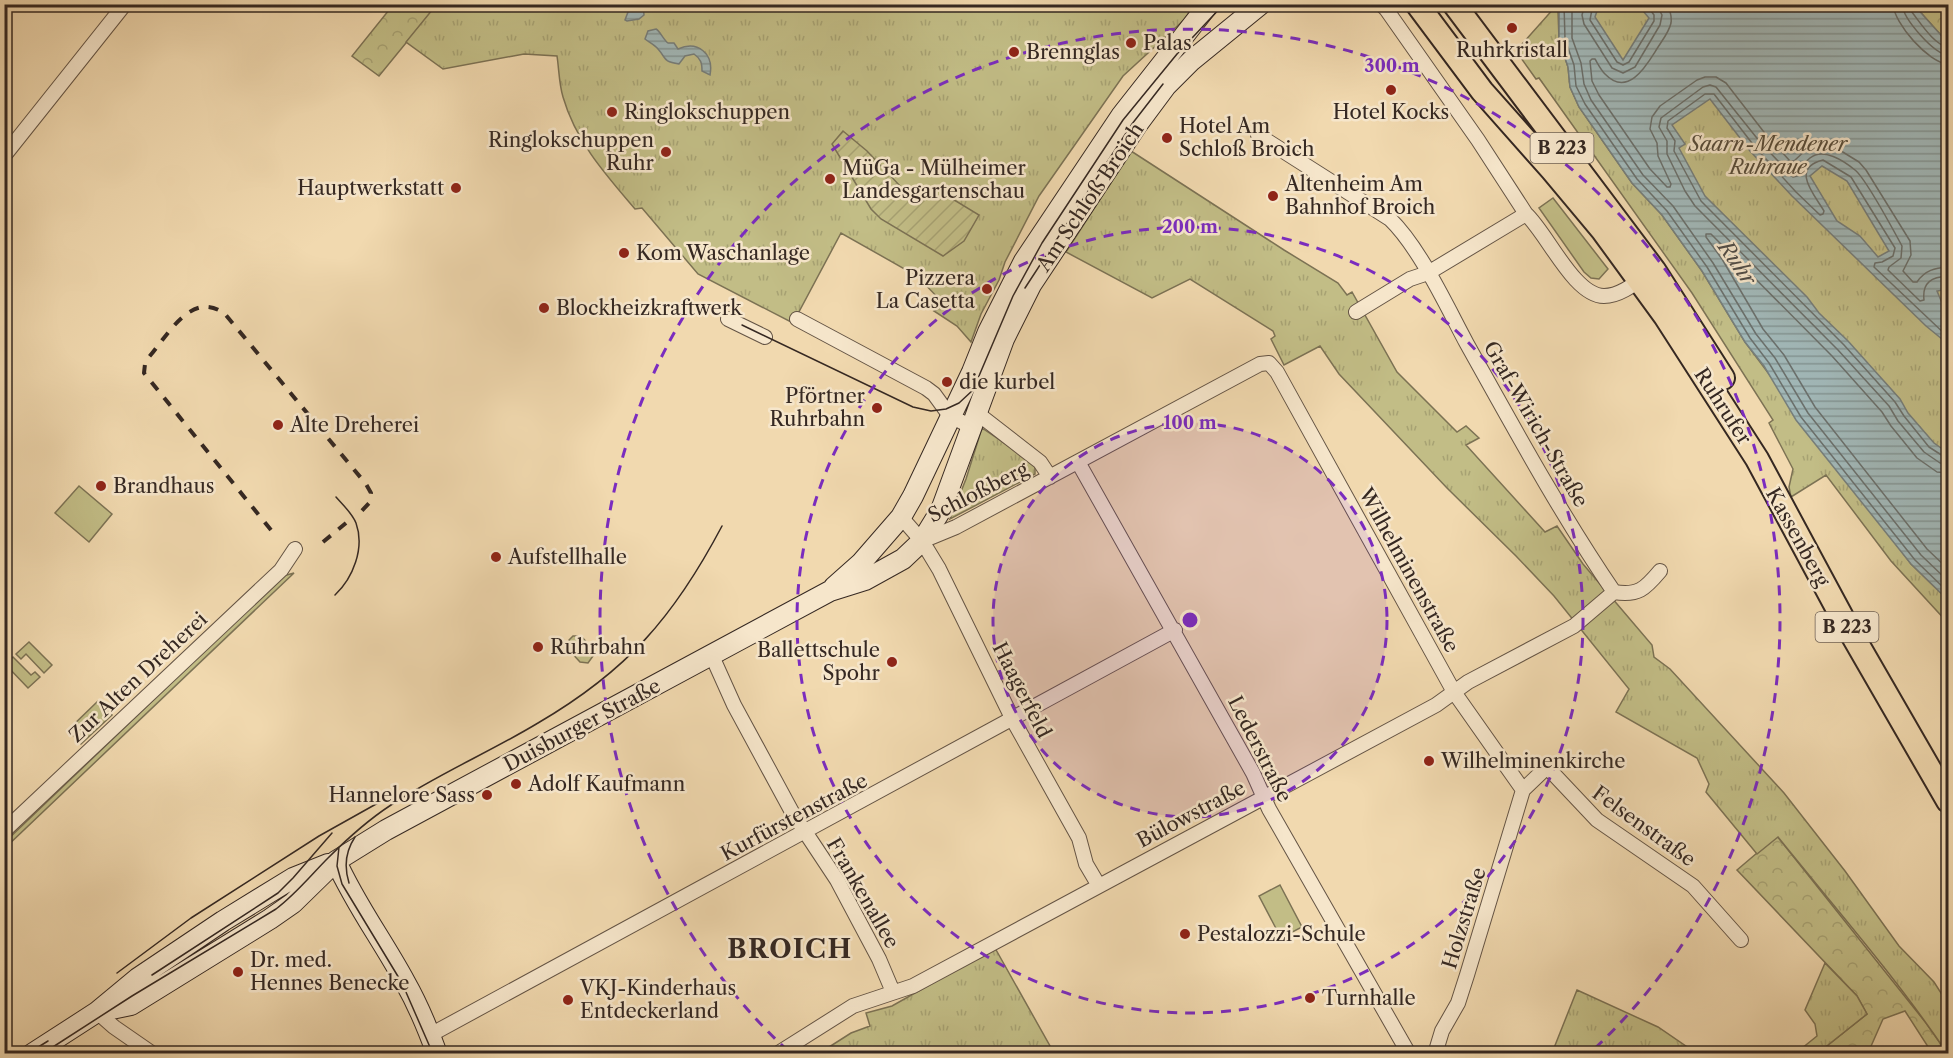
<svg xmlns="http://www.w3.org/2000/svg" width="1953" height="1058" font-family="'Libre Caslon Text',serif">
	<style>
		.grass { fill: #c2bd86; stroke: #7c7254; stroke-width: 1.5 }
		.forest { fill: url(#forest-crowns); stroke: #7c7254; stroke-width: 1.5 }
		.park { fill: url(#park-tufts); stroke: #7c7254; stroke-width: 1.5 }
		.garden { fill: url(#garden-furrows); stroke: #7c7254; stroke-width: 1.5 }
		.water { fill: url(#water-rules); stroke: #767e7b; stroke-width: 1.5; fill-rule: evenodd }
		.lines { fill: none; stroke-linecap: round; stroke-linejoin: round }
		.shore { stroke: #6b706c; stroke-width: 1.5 }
		.minor-casing { stroke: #645445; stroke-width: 16 }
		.secondary-casing { stroke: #352822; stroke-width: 22 }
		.primary-casing { stroke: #352822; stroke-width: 26 }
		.minor { stroke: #f6e6cb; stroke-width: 14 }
		.secondary { stroke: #f6e6cb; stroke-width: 20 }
		.primary { stroke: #f1d9af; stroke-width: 22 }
		.tram { stroke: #352822; stroke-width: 1.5 }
		.rail { stroke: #352822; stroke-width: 4; stroke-dasharray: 10 10; stroke-linecap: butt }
		.ring { fill: none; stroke: #7b2cbf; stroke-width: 3; stroke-dasharray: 10 8 }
		.poi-dot { fill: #8f2418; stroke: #f6e6cb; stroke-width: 2 }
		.labels { text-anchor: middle; stroke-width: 5; stroke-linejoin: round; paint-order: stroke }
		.shield { fill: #f6e6cb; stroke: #6f6155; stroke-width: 1.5 }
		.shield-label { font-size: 18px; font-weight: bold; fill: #352822 }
		.poi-label { font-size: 20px; fill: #352822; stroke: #f6e6cb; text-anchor: start }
		.park-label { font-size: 20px; font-style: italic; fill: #584d3b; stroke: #f6e6cb }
		.street-label { font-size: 20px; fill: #352822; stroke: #f6e6cb }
		.water-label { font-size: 21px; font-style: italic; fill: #504c47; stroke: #f6e6cb }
		.district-label { font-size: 26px; font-weight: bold; letter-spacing: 1.5px; fill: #352822; stroke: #f6e6cb }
		.centre { fill: #7b2cbf; stroke: #f6e6cb; stroke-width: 3 }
		.ring-label { font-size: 18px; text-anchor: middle; font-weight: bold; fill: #7b2cbf; stroke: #f6e6cb; stroke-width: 5; stroke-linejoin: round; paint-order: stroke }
	</style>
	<defs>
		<pattern id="forest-crowns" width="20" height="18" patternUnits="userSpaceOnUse" patternTransform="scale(1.5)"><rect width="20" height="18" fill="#c2bd86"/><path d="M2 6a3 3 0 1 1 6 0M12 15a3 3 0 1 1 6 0" fill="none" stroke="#a7a273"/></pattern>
		<pattern id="park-tufts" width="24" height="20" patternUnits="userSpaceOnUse" patternTransform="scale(1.5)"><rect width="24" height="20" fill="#c2bd86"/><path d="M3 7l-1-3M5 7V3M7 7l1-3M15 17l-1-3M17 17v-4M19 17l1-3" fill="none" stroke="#a7a273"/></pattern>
		<pattern id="garden-furrows" width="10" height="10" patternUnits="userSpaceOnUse" patternTransform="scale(1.5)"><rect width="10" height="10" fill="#c2bd86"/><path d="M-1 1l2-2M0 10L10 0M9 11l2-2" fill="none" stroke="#a7a273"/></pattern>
		<pattern id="water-rules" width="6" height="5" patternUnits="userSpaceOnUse" patternTransform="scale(1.5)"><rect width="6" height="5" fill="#a1b7b7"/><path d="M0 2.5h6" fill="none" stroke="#849594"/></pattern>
	</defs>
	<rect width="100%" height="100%" fill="#f1d9af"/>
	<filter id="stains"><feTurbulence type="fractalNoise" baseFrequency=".00333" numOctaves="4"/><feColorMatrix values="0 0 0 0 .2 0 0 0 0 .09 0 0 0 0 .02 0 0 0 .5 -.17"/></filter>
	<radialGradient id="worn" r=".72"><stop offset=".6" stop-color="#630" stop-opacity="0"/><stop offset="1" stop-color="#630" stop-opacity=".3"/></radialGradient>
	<path class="grass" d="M 1553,198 L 1608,269 L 1599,279 L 1591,278 L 1584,272 L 1539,208 Z
		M 79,486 L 112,514 L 89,542 L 55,513 Z
		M 294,573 L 5,848 L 5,842 L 283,576 Z
		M 573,636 L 581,636 L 592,648 L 593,656 L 588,663 L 580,662 L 569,650 L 569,640 Z
		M 29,642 L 52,665 L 44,673 L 26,654 L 21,659 L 16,654 Z
		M 13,657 L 31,675 L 35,672 L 40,677 L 28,688 L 5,664 Z
		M 98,701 L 112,715 L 81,744 L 68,730 Z
		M 1280,885 L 1302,927 L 1281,938 L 1259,896 Z"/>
	<path class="forest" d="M 393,5 L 437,5 L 379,76 L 352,56 Z
		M 1914,5 L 1948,5 L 1948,43 Z
		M 1777,836 L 1926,1023 L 1947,1053 L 1932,1053 L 1905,1011 L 1883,1019 L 1868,1053 L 1818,1053 L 1867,1014 L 1857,996 L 1737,870 Z"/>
	<path class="park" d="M 437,4 L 1194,5 L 1185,19 L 1123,76 L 1039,196 L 1005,262 L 999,280 L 981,314 L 971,342 L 957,326 L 934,311 L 945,305 L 917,276 L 841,233 L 793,323 L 698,274 L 642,208 L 635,209 C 606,175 576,142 563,97 C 559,84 559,69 557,56 L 524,54 L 443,69 L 406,42 Z
		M 1583,5 L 1781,5 L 1948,218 L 1948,530 L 1764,317 Z
		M 1555,7 L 1558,10 L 1559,40 L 1568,67 L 1570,87 L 1579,107 L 1632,183 L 1662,215 L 1702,271 L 1745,342 L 1911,564 L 1948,600 L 1948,623 L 1891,561 L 1826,475 L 1791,497 L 1789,487 L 1793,469 L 1769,423 L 1773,420 L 1692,293 L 1539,78 L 1536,79 L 1516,51 Z
		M 1131,151 L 1284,250 L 1338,283 L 1347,295 L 1352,292 L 1397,372 L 1457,432 L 1466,426 L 1479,438 L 1466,445 L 1545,532 L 1557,526 L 1583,564 L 1652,645 L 1654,657 L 1670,669 L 1784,793 L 1845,871 L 1899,946 L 1934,982 L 1948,1004 L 1948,1053 L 1947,1053 C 1896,977 1835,908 1778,837 L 1757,854 L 1706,792 L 1709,784 L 1697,758 L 1616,712 L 1629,689 L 1554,596 L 1516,556 L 1447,488 L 1339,374 L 1320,346 L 1284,365 L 1271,339 L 1275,336 L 1273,331 L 1190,279 L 1152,298 L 1066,252 Z
		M 982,428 L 1035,464 L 1035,474 L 950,519 L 966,479 Z
		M 995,948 L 1054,1053 L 818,1054 L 851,1033 L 870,1026 L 866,1013 L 892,1006 Z
		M 1825,963 L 1857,996 L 1867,1014 L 1818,1053 L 1796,1053 L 1817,1036 L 1815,1024 L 1805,1010 Z
		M 1577,990 L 1658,1027 L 1696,1053 L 1552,1053 Z"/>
	<path class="garden" d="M 843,131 L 867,151 L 901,187 L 917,196 L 951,198 L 979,215 L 964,241 L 943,256 L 881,219 L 871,209 L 832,144 Z"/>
	<path class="water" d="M 1676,4 L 1686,6 L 1688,4 L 1914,5 L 1948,43 L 1948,289 L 1937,291 L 1948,317 L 1948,344 L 1926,326 L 1792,196 L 1750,151 L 1710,99 L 1672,125 L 1685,144 L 1679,148 L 1705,196 L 1807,297 L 1819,313 L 1848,341 L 1900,399 L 1908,413 L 1934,443 L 1948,453 L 1948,600 L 1911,564 L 1796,420 L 1764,366 L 1745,342 L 1702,271 L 1662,215 L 1632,183 L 1579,107 L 1570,87 L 1568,67 L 1559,40 L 1559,5 L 1599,5 L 1595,17 L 1623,60 L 1649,18 L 1638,5 ZM 1822,166 L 1847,181 L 1889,251 L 1878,257 L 1860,236 L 1837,221 L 1810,176 Z
		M 624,5 L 643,5 L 644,15 L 639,19 L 627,21 L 625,20 L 628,12 Z
		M 656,29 C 660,31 663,39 668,43 L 674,43 L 678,49 C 698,40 714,54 710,75 L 702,71 C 702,63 701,59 694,54 L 685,56 L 679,64 C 662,61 667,59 658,49 C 655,45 649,42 645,39 L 648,31 Z"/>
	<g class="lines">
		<path class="shore" d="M 1564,4 L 1565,39 L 1574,65 L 1576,86 L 1585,104 L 1637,179 L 1667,211 L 1707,267 L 1750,338 L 1769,363 L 1801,417 L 1915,560 L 1948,592
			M 1572,4 L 1572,38 L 1581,63 L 1584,84 L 1591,100 L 1643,175 L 1673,206 L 1713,263 L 1756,334 L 1775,358 L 1808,413 L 1921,555 L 1948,581
			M 1585,4 L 1582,15 L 1584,24 L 1612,68 L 1623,73 L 1635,67 L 1660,25 L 1662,15 L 1656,4
			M 1593,4 L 1590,20 L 1617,62 L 1623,65 L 1629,62 L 1654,21 L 1654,15 L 1646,4
			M 1667,4 C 1670,10 1672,16 1671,23 C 1669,33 1660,43 1655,52 C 1645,68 1627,97 1605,74 C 1601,70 1598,64 1595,59 L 1592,59 L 1590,61 L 1592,81 L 1599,95 L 1650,169 L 1667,187 L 1670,187 L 1671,184 L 1658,156 L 1657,143 L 1650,129 L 1652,117 L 1660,106 L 1697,80 L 1705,77 L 1716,77 L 1726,83 L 1767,136 L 1790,161 L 1794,161 L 1809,147 L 1822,144 L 1833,146 L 1859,162 L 1866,170 L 1910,241 L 1911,255 L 1903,271 L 1913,282 L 1917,282 C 1925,270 1935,268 1948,267
			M 1893,4 C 1894,24 1929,63 1948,64
			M 1902,4 C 1903,19 1934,54 1948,55
			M 1910,4 L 1911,11 C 1920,22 1934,45 1948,47
			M 1948,276 C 1932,277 1922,282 1924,300 L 1920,301 L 1888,270 L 1889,267 L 1901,258 L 1902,246 C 1895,233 1865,178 1855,170 C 1844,161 1823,147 1810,158 C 1803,164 1799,168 1797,176 L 1793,177 L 1760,142 L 1716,87 L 1710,85 L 1703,87 L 1661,118 L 1659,127 L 1667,141 L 1667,154 L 1685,191 L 1695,206 L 1838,350 L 1889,406 L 1898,421 L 1924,452 L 1940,463 L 1948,464
			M 1948,337 L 1874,267 L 1875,263 L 1882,262 L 1893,256 L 1895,248 L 1851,177 L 1823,160 C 1790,168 1814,194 1824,211 L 1823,214 L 1820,215 L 1796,192 L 1755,147 L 1714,94 L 1705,94 L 1668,121 L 1667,128 L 1675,141 L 1674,151 L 1701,201 L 1844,345 L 1895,402 L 1904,416 L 1929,447 L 1943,456 L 1948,457
			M 1948,473 L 1937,472 L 1917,458 L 1891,426 L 1882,412 L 1832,356 L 1711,234 L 1706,234 L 1706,237 L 1722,259 L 1763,329 L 1784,355 L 1815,407 L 1927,549 L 1948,569"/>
		<g class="minor-casing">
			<path id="minor" d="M 1381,4 L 1386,9 L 1478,140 L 1526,214 C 1547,233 1574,296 1604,296 C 1619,296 1633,285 1645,276
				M 1258,135 L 1390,219 C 1420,248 1447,307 1467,344 C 1514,428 1560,513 1614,592
				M 4,156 L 125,4
				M 1356,312 L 1410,279 L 1428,273 L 1526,214
				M 728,319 L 765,337
				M 797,319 L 926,388 L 934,394 L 950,416 L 972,427
				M 977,413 L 1040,462 L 1050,477
				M 1078,462 L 1253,773 L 1269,809 L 1409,1054
				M 901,517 L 922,541 L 939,569 L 1013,720 L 1079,838 L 1086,864 L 1099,886
				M 922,541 L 956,527 L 1260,364 L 1269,363 L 1277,372 L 1454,692 L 1523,790
				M 1614,592 C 1638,596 1645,589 1660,571
				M 712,656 L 734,705 L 792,812 L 837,880 L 879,959 L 893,992
				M 4,831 L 281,570 L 295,549
				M 97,1012 L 114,1027 L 153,1054
				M 430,1035 L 1175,630
				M 777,1054 L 853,1006 L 913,986 L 1436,705 L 1468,682 L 1574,626 L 1614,592
				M 1435,1054 L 1442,1031 L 1458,1003 L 1467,975 L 1523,790 L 1547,767 L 1597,820 L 1693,886 L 1741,940"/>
		</g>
		<g class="secondary-casing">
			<path id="secondary" d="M 834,587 L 861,563 L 901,517 L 913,496 L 972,372 L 988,332 L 1024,261 L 1121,116 L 1209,4
				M 336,861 C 355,904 383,941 405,982 C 418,1005 428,1029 437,1054
				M 97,1012 L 131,1005 L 270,919 L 293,903 L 336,861 L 386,830 L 830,591 L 865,580 L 903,559 L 922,541 L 941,510 L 1004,339 L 1031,285 L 1137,125 L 1166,86 L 1191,61 L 1261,4
				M 32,1054 L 97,1012 L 138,978 L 223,921 L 293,878 L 328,864"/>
		</g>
		<g class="primary-casing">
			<path id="primary" d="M 1417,4 L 1482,91 L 1552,170 L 1603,231 L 1665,316 L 1757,459 L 1843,619 L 1948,801
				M 1454,4 L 1654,270 L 1723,378"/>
		</g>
		<use href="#minor" class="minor"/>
		<use href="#secondary" class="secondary"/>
		<use href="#primary" class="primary"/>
		<path class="tram" d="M 1025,288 L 1132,124 L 1163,84
			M 742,325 L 913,407 L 931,411 L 946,409 L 959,403 L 973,390 L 1013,296 L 1042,243 L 1123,120 L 1177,54 L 1224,4
			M 335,595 C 353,578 365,548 356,523 C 352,513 343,505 336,497
			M 339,847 L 337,866 L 342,884 L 402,983 L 433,1054
			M 349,883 C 344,867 345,852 355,837
			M 117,973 L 191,918 L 319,836 L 394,794
			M 152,975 L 278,893 L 293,878 L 332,833
			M 27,1054 L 48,1041
			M 42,1054 L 132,996 L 276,909 C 296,894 311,875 328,858 C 347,839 368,820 391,805 C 438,774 490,752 538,723 C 627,671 674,617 722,526"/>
		<path class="rail" d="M 271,530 L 144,373 L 145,364 L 149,357 C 168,335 192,289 225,314 L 366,484 L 371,493 L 370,502 L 357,516
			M 323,542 L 346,523"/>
	</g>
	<circle cx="1190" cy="620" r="197" fill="#7b2cbf" fill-opacity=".12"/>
	<g class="ring">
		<circle cx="1190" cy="620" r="197"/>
		<circle cx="1190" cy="620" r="393"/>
		<path d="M788 1051A590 590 0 1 1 1592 1051"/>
	</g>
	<g class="poi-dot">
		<circle cx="1512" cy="28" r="6"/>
		<circle cx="1131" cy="43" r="6"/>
		<circle cx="1014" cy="52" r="6"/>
		<circle cx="1391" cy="90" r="6"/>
		<circle cx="612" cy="112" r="6"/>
		<circle cx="1167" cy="138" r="6"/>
		<circle cx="666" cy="152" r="6"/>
		<circle cx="830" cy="179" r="6"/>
		<circle cx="456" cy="188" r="6"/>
		<circle cx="1273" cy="196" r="6"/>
		<circle cx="624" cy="253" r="6"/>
		<circle cx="987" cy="289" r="6"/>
		<circle cx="544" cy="308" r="6"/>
		<circle cx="947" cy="382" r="6"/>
		<circle cx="877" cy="408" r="6"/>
		<circle cx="278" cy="425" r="6"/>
		<circle cx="101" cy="486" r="6"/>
		<circle cx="496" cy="557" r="6"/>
		<circle cx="538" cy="647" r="6"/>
		<circle cx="892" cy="662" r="6"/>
		<circle cx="1429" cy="761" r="6"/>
		<circle cx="516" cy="784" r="6"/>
		<circle cx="487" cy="795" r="6"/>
		<circle cx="1185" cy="934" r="6"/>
		<circle cx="238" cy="972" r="6"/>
		<circle cx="1310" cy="998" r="6"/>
		<circle cx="568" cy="1000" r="6"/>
	</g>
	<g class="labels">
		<g class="shield">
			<rect x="1530.5" y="133" width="63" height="30" rx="4.5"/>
			<rect x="1815.5" y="612" width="63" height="30" rx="4.5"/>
		</g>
		<g class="shield-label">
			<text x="1562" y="154">B 223</text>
			<text x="1847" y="633">B 223</text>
		</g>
		<g class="poi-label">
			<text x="1143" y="50">Palas</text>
			<text x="1512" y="57" text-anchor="middle">Ruhrkristall</text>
			<text x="1026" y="59">Brennglas</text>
			<text x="624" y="119">Ringlokschuppen</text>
			<text x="1391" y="119" text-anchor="middle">Hotel Kocks</text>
			<text x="1179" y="133">Hotel Am<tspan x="1179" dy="23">Schloß Broich</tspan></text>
			<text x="654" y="147" text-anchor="end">Ringlokschuppen<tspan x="654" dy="23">Ruhr</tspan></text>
			<text x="842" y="175">MüGa - Mülheimer<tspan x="842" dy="23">Landesgartenschau</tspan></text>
			<text x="1285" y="191">Altenheim Am<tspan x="1285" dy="23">Bahnhof Broich</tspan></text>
			<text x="444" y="195" text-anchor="end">Hauptwerkstatt</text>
			<text x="636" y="260">Kom Waschanlage</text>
			<text x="975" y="285" text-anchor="end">Pizzera<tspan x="975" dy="23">La Casetta</tspan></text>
			<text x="556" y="315">Blockheizkraftwerk</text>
			<text x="959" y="389">die kurbel</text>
			<text x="865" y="403" text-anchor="end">Pförtner<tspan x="865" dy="23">Ruhrbahn</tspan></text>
			<text x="290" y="432">Alte Dreherei</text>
			<text x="113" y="493">Brandhaus</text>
			<text x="508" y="564">Aufstellhalle</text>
			<text x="550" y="654">Ruhrbahn</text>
			<text x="880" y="657" text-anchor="end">Ballettschule<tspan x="880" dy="23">Spohr</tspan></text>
			<text x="1441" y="768">Wilhelminenkirche</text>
			<text x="528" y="791">Adolf Kaufmann</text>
			<text x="475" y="802" text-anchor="end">Hannelore Sass</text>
			<text x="1197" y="941">Pestalozzi-Schule</text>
			<text x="250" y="967">Dr. med.<tspan x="250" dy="23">Hennes Benecke</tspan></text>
			<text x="580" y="995">VKJ-Kinderhaus<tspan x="580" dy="23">Entdeckerland</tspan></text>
			<text x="1322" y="1005">Turnhalle</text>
		</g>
		<g class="park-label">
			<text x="1768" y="151">Saarn-Mendener<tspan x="1768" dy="23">Ruhraue</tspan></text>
		</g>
		<g class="street-label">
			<text transform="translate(1090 197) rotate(-56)" y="7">Am Schloß Broich</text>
			<text transform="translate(1723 406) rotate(57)" y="7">Ruhrufer</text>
			<text transform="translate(1536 424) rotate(60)" y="7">Graf-Wirich-Straße</text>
			<text transform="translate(978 492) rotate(-27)" y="7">Schloßberg</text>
			<text transform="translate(1798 537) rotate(61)" y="7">Kassenberg</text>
			<text transform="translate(1409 570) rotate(61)" y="7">Wilhelminenstraße</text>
			<text transform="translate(138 677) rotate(-43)" y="7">Zur Alten Dreherei</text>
			<text transform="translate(1022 690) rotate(63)" y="7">Haagerfeld</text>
			<text transform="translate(582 725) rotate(-28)" y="7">Duisburger Straße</text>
			<text transform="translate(1260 749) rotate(63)" y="7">Lederstraße</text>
			<text transform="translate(1191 814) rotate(-28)" y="7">Bülowstraße</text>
			<text transform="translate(794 817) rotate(-28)" y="7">Kurfürstenstraße</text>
			<text transform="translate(1644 826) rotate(36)" y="7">Felsenstraße</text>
			<text transform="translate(863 893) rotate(60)" y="7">Frankenallee</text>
			<text transform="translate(1464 918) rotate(-73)" y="7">Holzstraße</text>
		</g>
		<g class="water-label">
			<text transform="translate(1737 263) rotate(55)" y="7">Ruhr</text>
		</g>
		<g class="district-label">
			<text x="790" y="958">BROICH</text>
		</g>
	</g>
	<circle cx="1190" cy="620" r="9" class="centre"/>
	<g class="ring-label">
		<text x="1392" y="72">300 m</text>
		<text x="1190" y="233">200 m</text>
		<text x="1190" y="429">100 m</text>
	</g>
	<rect width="1953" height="1058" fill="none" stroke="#f1d9af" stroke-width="24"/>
	<rect x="6" y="6" width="1941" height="1046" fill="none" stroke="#352822" stroke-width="3"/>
	<rect x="12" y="12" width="1929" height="1034" fill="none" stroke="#352822" stroke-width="1.5"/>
	<rect width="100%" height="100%" filter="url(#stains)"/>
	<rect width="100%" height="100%" fill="url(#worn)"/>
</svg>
